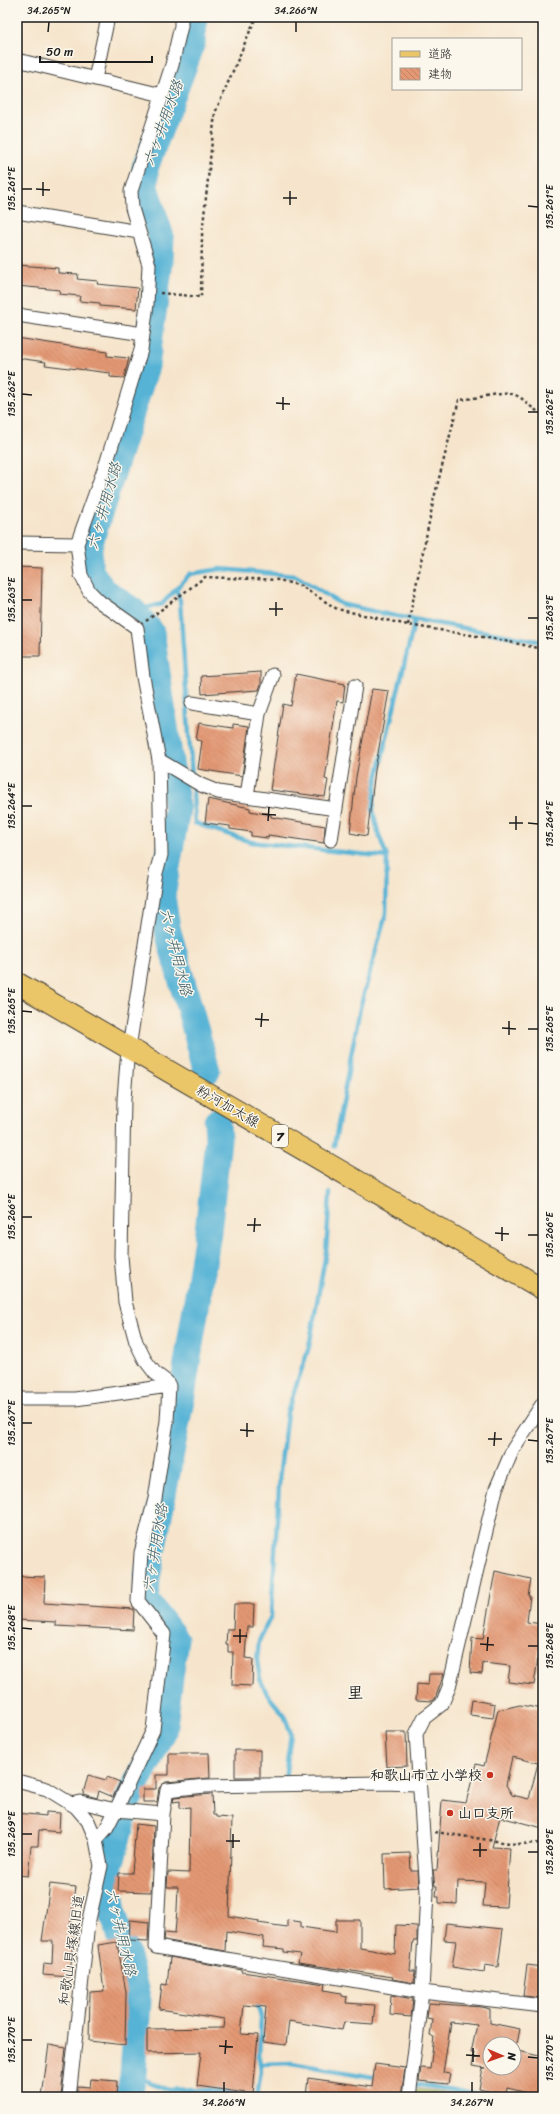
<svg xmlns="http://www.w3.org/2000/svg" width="560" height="2114" font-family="Sriracha,'Klee One',sans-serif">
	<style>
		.park { fill: url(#park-tufts); stroke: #626d3f }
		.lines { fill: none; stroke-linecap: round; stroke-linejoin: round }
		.stream { stroke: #57b3d5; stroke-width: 4.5 }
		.river { stroke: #57b3d5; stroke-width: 27 }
		.building { fill: url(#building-back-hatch); fill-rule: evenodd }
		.minor-casing { stroke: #3d3a36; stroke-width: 15 }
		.primary-casing { stroke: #3d3a36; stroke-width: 23 }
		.path { stroke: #3d3a36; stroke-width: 2.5; stroke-dasharray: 3 3; stroke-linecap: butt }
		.minor { stroke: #fff; stroke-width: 13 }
		.primary { stroke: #ebc669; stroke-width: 21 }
		.ticks { fill: none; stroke: #1c1c1c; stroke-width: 1.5 }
		.poi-dot { fill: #c8321e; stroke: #fbf7ec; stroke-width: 1.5 }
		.labels { text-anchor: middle; stroke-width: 3; stroke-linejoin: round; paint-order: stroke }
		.shield { fill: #fbf7ec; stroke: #5f5e5a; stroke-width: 1 }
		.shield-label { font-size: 13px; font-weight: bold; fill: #1c1c1c }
		.street-label { font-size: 14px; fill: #1c1c1c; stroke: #fbf7ec }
		.poi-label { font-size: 14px; font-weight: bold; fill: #1c1c1c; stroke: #fbf7ec; text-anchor: end }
		.water-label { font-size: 15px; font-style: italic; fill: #345866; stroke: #fbf7ec }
		.quarter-label { font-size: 16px; font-weight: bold; fill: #1c1c1c; stroke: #fbf7ec }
		.neatline { fill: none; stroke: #1c1c1c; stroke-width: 1.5 }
		.ticks-label { font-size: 10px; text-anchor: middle; fill: #1c1c1c }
	</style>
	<defs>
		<pattern id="park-tufts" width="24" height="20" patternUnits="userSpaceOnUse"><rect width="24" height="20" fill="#a8be62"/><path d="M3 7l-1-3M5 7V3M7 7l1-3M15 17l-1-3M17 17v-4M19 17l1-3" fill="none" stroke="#90a354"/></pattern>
		<pattern id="building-back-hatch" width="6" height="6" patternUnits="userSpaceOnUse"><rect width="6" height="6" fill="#e39873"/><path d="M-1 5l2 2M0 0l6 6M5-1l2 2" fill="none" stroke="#c28263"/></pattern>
	</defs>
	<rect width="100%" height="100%" fill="#fbf7ec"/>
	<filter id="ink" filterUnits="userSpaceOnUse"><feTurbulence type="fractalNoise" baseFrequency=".025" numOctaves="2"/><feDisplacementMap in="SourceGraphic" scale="8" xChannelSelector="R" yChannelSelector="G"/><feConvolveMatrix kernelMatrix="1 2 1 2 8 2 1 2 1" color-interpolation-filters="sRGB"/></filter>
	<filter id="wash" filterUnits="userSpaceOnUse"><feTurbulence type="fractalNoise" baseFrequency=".012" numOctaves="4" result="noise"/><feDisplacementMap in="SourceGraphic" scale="16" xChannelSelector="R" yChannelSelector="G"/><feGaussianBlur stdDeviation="0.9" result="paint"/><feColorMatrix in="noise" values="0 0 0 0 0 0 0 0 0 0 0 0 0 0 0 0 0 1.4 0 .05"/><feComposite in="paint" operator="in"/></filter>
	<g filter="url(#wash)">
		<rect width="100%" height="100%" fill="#f6e5cc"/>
		<path class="park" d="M 416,2089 L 458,2094 L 457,2097 L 414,2097 Z"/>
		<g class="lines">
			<path class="stream" d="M 176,589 L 180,601 L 195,823 L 251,842 L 387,857
				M 133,611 L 162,604 L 190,574 L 221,569 L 296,576 L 341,604 L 390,615 L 543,642
				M 334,1146 L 360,1008 L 386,914 L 387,857 L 378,832 L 373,810 L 376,783 L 415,619
				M 285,1779 L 291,1733 L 284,1715 L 267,1694 L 260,1679 L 257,1661 L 259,1641 L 271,1616 L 280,1471 L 287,1413 L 309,1347 L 326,1252 L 330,1193
				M 256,2001 L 261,2017 L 259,2058 L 261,2070 L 257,2097
				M 260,2064 L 292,2063 L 379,2078
				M 133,2075 L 169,2090 L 198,2089 L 248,2097
				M 412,2084 L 454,2090 L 485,2097"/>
			<path class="river" d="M 194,17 L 192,44 L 145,168 L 145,188 L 161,237 L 160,261 L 146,366 L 89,546 L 89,570 L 103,590 L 133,611 L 151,632 L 177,809 L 162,896 L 167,928 L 207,1071
				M 129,2097 L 133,2075 L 138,2001 L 127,1957 L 113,1913 L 108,1873 L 128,1800 L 163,1732 L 175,1639 L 146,1601 L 147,1578 L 182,1395 L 208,1232 L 218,1140 L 217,1122"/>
		</g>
		<g id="blocks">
			<path class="building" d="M 17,265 L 58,268 L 58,273 L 78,274 L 77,279 L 98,281 L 97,284 L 138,288 L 136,309 L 100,306 L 100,303 L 79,301 L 80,296 L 59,294 L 60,290 L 17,286 Z
				M 17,338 L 107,352 L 107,356 L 129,358 L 124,378 L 110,377 L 110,373 L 45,365 L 46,362 L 17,358 Z
				M 17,567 L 42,568 L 40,656 L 17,656 Z
				M 261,672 L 261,684 L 259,690 L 202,694 L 201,676 Z
				M 296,674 L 345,684 L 343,702 L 337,701 L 325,779 L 328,780 L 325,797 L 270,790 L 283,704 L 291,706 Z
				M 372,689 L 389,691 L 375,770 L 367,836 L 350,833 L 356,777 Z
				M 199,723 L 233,728 L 233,724 L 249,726 L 242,776 L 198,769 L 202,741 L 196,740 Z
				M 208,799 L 250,808 L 250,811 L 271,815 L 271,817 L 325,826 L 324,843 L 268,835 L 268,838 L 251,836 L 251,832 L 230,829 L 230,826 L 205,823 Z
				M 495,1571 L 531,1579 L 528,1596 L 530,1596 L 527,1622 L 543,1624 L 534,1685 L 508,1682 L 510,1666 L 483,1663 L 482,1674 L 470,1673 L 472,1638 L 483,1639 Z
				M 17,1576 L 45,1577 L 44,1603 L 134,1609 L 133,1630 L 56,1626 L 56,1622 L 17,1620 Z
				M 234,1604 L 254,1604 L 253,1627 L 247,1627 L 245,1658 L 253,1659 L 252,1686 L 232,1685 L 233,1652 L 228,1652 L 228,1644 L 226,1644 L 227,1629 L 233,1629 Z
				M 429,1674 L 444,1674 L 435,1699 L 432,1701 L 416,1700 L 417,1684 L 428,1685 Z
				M 472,1700 L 495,1704 L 493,1718 L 470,1715 Z
				M 520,1705 L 543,1709 L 543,1828 L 500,1817 L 492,1847 L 510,1848 L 506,1907 L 483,1906 L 485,1882 L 458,1881 L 457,1904 L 439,1903 L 439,1897 L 436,1897 L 437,1886 L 435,1886 L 433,1870 L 437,1870 L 442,1800 L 466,1803 L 476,1764 L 484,1766 L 498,1710 ZM 512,1757 L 538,1763 L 529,1799 L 512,1795 L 506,1785 Z
				M 385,1732 L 406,1732 L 407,1766 L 387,1767 Z
				M 235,1750 L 260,1750 L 260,1777 L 235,1777 Z
				M 169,1753 L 209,1753 L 210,1778 L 166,1782 L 159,1788 L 157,1802 L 143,1802 L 143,1789 L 156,1789 L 156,1775 L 169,1775 Z
				M 88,1775 L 106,1780 L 107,1777 L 120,1782 L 113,1797 L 99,1791 L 97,1798 L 83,1794 Z
				M 212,1794 L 213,1815 L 216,1815 L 216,1817 L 232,1818 L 229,1916 L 259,1921 L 258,1923 L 287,1927 L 287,1920 L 301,1922 L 301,1927 L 336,1932 L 336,1920 L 360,1920 L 360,1948 L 395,1954 L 396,1925 L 417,1926 L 417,1941 L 413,1941 L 410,1971 L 415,1971 L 414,1983 L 392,1979 L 393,1977 L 298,1963 L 300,1954 L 284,1952 L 284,1949 L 263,1947 L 264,1937 L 226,1931 L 225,1951 L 164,1940 L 165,1932 L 175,1933 L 177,1910 L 178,1887 L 167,1887 L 168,1872 L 189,1873 L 190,1807 L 180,1808 L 180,1801 L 173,1802 L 174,1797 Z
				M 46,1812 L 60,1813 L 59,1832 L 39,1830 L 38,1846 L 31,1846 L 28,1876 L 17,1875 L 17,1813 L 46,1816 Z
				M 136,1824 L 154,1826 L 151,1892 L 118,1891 L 119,1873 L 132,1873 Z
				M 410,1853 L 411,1871 L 418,1871 L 419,1887 L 385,1889 L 384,1854 Z
				M 50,1884 L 76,1887 L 70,1927 L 74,1927 L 70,1977 L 43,1975 L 44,1963 L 52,1964 L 53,1941 L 42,1941 Z
				M 130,1920 L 149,1922 L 148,1941 L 129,1940 Z
				M 446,1923 L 503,1929 L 498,1967 L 485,1965 L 484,1972 L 452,1967 L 456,1941 L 444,1940 Z
				M 117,1942 L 126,1992 L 125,2045 L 89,2041 L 90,1992 L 104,1991 L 98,1945 Z
				M 170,1957 L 242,1970 L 242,1972 L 325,1984 L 324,1990 L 341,1993 L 341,1996 L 347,1997 L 346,2003 L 375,2005 L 373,2024 L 344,2022 L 342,2030 L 289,2021 L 286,2045 L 263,2042 L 266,2007 L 244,2005 L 241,2034 L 258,2035 L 253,2094 L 197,2086 L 201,2052 L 147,2053 L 147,2029 L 224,2028 L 225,2019 L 159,2009 L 162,1984 L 167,1985 Z
				M 527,1965 L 543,1967 L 541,1998 L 523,1996 Z
				M 391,1995 L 413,1999 L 411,2017 L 390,2015 Z
				M 429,2003 L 481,2007 L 490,2009 L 490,2023 L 520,2029 L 517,2044 L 490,2044 L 490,2068 L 514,2068 L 514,2050 L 543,2057 L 543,2095 L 540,2094 L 540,2096 L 507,2088 L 506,2095 L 479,2089 L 483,2068 L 486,2068 L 472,2066 L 475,2053 L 471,2053 L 477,2025 L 451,2022 L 443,2073 L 450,2074 L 448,2084 L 419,2081 L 421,2068 L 430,2069 L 434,2037 L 430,2036 L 432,2019 L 427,2018 Z
				M 49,2044 L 66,2047 L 61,2097 L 42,2097 Z
				M 375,2064 L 405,2068 L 401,2097 L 306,2097 L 308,2078 L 372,2087 Z
				M 91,2079 L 117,2081 L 116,2097 L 77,2097 L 78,2086 L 90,2087 Z"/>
		</g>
	</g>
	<g filter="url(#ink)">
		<use href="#blocks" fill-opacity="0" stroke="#3d3a36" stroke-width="1"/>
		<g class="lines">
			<g class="minor-casing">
				<path id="minor" d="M 17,60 L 162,95
					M 95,79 L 108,17
					M 17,212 L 139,232
					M 17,315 L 143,334
					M 17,543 L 77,544
					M 192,703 L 259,714
					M 159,760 L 201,785 L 218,792 L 336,809
					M 247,796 L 259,714 L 273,675
					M 331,840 L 355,686
					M 17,1399 L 75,1399 L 169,1386
					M 17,1781 L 47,1789 L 76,1807 L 88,1821 L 96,1840 L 101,1866 L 88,1924 L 69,2097
					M 418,1784 L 381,1783 L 205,1786 L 167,1790 L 163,1814 L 156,1947 L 422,1992 L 543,2006
					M 71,1804 L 80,1802 L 116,1810 L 153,1730 L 164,1634 L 138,1601 L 141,1553 L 155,1499 L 167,1421 L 169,1386 L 167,1382 L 155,1373 L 145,1360 L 136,1342 L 125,1302 L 121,1256 L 124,1099 L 127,1061 L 156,873 L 161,855 L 159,760 L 143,677 L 137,628 L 100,602 L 89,591 L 81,575 L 77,544 L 107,461 L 141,350 L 147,304 L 149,265 L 132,208 L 131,191 L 172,65 L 181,26 L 181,17
					M 96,1840 L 106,1829 L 116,1810 L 163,1814
					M 409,2097 L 422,1992 L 427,1892 L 416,1734 L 424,1718 L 442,1704 L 449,1687 L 496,1489 L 513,1449 L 543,1403"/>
			</g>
			<g class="primary-casing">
				<path id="primary" d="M 17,983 L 543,1289"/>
			</g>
			<path class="path" d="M 160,293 L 201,297 L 202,235 L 215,113 L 256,17
				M 146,621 L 205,577 L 279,580 L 301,586 L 337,609 L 408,625 L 495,639 L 543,649
				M 408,625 L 434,498 L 459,400 C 472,399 501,392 512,394 C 524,396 532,412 543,413
				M 435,1832 L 516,1844 L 543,1843"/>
			<use href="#minor" class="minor"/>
			<use href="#primary" class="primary"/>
		</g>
	</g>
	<path class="ticks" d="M 48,32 L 49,22M 296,32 L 296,22M 22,189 L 32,189M 36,189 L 50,190M 43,196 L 43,182M 283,198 L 297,198M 290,205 L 290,191M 528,206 L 538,207M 22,394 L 32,395M 276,403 L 290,404M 283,410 L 283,397M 528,412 L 538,412M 22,600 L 32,600M 269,609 L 283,609M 276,616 L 276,602M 528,618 L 538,618M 22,806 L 32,806M 262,814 L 276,815M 268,821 L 269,807M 509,823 L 523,823M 528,823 L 538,824M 516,830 L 516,816M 22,1011 L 32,1012M 255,1019 L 269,1020M 261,1027 L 262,1013M 502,1028 L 516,1029M 528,1029 L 538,1029M 509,1035 L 509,1021M 22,1217 L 32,1217M 247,1225 L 261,1225M 254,1232 L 255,1218M 495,1233 L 509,1234M 528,1235 L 538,1235M 502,1241 L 502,1227M 22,1423 L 32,1423M 240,1430 L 254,1431M 247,1437 L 247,1423M 488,1439 L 502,1439M 528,1440 L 538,1441M 494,1446 L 495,1432M 22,1628 L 32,1629M 233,1636 L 247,1636M 240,1643 L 240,1629M 480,1644 L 494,1645M 528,1646 L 538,1646M 487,1651 L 488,1637M 22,1834 L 32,1834M 226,1841 L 240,1841M 233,1848 L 233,1834M 473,1850 L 487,1850M 528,1852 L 538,1852M 480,1857 L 480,1843M 22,2040 L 32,2040M 219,2046 L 233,2047M 225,2054 L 226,2040M 466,2055 L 480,2056M 528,2057 L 538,2058M 473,2062 L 473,2048M 224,2092 L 224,2082M 472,2092 L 472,2082"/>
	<g class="poi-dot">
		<circle cx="490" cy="1775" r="4"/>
		<circle cx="450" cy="1813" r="4"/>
	</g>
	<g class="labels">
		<rect class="shield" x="272" y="1125" width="16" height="22" rx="3"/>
		<g class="shield-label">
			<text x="280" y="1141">7</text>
		</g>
		<g class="street-label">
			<text transform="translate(228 1106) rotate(30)" y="5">粉河加太線</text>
			<text transform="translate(71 1950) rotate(-82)" y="5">和歌山貝塚線旧道</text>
		</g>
		<g class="poi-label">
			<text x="482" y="1780">和歌山市立小学校</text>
			<text x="458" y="1818" text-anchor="start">山口支所</text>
		</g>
		<g class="water-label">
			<text transform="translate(163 123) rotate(-70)" y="5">六ヶ井用水路</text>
			<text transform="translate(104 506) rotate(-74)" y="5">六ヶ井用水路</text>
			<text transform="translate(176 952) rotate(76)" y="5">六ヶ井用水路</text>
			<text transform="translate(155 1548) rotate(-81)" y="5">六ヶ井用水路</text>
			<text transform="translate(121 1932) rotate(77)" y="5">六ヶ井用水路</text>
		</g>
		<g class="quarter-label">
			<text x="355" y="1698">里</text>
		</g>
	</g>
	<rect width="560" height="2114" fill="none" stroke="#fbf7ec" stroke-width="44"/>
	<rect x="392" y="38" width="130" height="52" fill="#fbf7ec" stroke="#a29f99"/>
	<rect x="400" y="51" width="20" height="6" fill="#ebc669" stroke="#a29f99"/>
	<text x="428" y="58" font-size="12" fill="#1c1c1c">道路</text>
	<rect x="400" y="68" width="20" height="12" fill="url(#building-back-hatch)" stroke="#a29f99"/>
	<text x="428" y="78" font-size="12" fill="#1c1c1c">建物</text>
	<g transform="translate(502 2056) rotate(92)"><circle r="19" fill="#fbf7ec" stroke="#a29f99"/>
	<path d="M0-3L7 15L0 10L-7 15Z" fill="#c8321e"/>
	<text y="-6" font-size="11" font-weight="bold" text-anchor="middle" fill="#1c1c1c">N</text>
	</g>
	<path d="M40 56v6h112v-6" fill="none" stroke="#1c1c1c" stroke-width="2"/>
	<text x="46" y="56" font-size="12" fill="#1c1c1c" stroke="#fbf7ec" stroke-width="3" paint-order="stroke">50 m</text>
	<rect x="22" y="22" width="516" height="2070" class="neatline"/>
	<g class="ticks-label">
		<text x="49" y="14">34.265°N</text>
		<text x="296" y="14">34.266°N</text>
		<text transform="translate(11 189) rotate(-90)" y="4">135.261°E</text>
		<text transform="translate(549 207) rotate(-90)" y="4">135.261°E</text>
		<text transform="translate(11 394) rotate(-90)" y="4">135.262°E</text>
		<text transform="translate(549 412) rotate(-90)" y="4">135.262°E</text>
		<text transform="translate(11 600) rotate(-90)" y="4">135.263°E</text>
		<text transform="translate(549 618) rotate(-90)" y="4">135.263°E</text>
		<text transform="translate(11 806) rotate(-90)" y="4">135.264°E</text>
		<text transform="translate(549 824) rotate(-90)" y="4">135.264°E</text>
		<text transform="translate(11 1011) rotate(-90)" y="4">135.265°E</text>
		<text transform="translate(549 1029) rotate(-90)" y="4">135.265°E</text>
		<text transform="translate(11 1217) rotate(-90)" y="4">135.266°E</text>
		<text transform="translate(549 1235) rotate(-90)" y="4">135.266°E</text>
		<text transform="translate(11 1423) rotate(-90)" y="4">135.267°E</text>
		<text transform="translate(549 1441) rotate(-90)" y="4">135.267°E</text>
		<text transform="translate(11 1628) rotate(-90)" y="4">135.268°E</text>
		<text transform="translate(549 1646) rotate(-90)" y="4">135.268°E</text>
		<text transform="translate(11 1834) rotate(-90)" y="4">135.269°E</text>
		<text transform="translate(549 1852) rotate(-90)" y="4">135.269°E</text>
		<text transform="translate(11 2040) rotate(-90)" y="4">135.270°E</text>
		<text transform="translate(549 2058) rotate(-90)" y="4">135.270°E</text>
		<text x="224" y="2106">34.266°N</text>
		<text x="472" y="2106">34.267°N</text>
	</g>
</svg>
